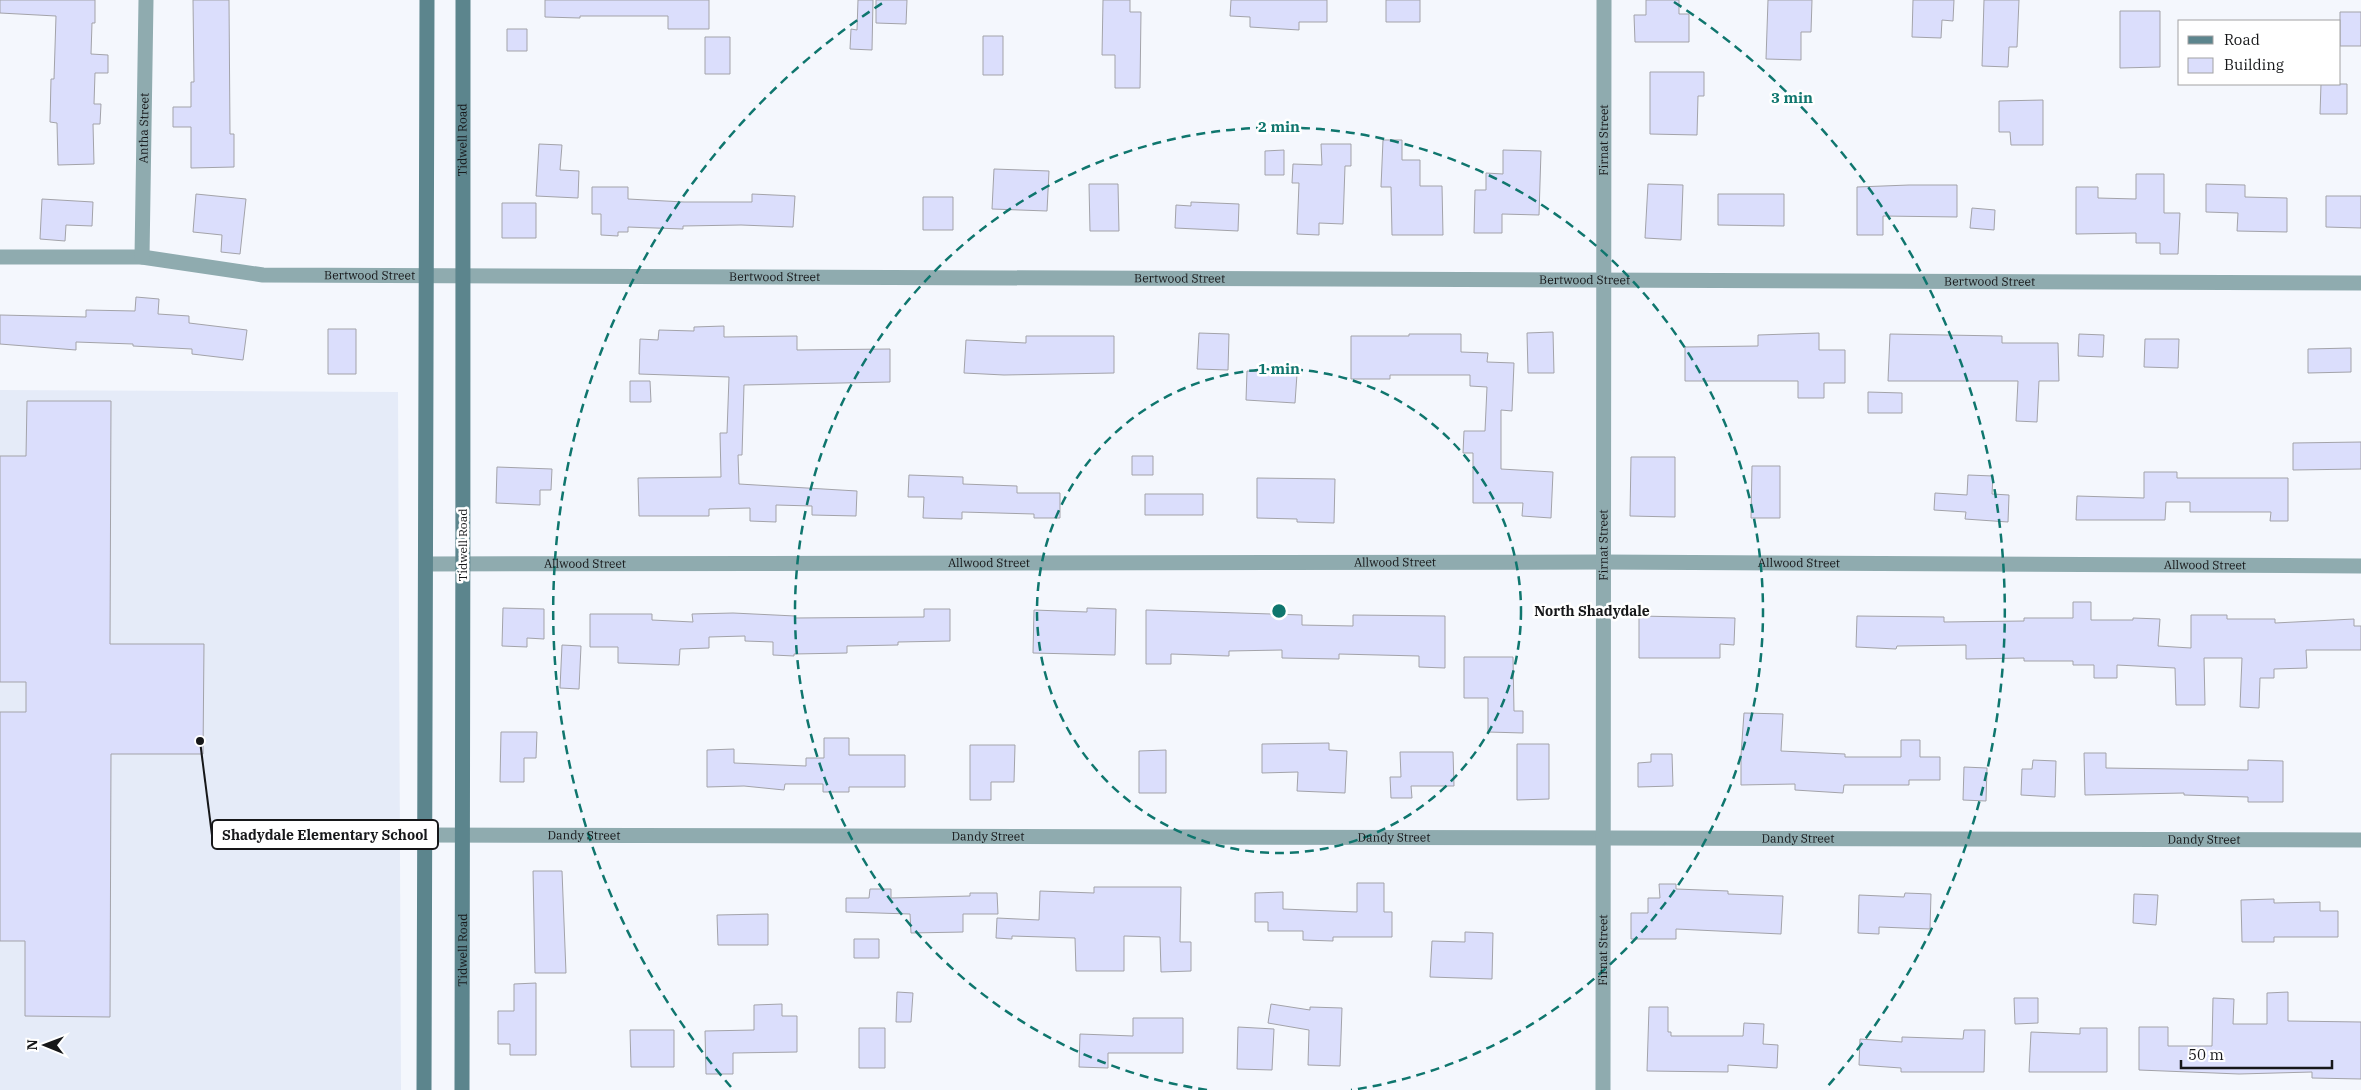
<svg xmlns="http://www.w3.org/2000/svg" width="2361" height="1090" font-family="'IBM Plex Serif',serif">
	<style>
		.built { fill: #e5ebf8 }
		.building { fill: #dbdefc; stroke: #a3a3a9 }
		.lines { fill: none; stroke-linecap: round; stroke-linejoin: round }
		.minor { stroke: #8fabaf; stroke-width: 15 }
		.secondary { stroke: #5c858d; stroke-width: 15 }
		.ring { fill: none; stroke: #0f766e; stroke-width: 2.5; stroke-dasharray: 9 6 }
		.labels { text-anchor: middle; stroke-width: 5; stroke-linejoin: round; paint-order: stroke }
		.street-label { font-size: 12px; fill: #161719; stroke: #fff }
		.neighbourhood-label { font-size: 14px; font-weight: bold; fill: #161719; stroke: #fff }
		.centre { fill: #0f766e; stroke: #fff; stroke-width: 2.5 }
		.ring-label { font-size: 15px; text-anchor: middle; font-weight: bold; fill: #0f766e; stroke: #fff; stroke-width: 5; stroke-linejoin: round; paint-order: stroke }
		.leader { fill: none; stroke: #161719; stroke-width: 2 }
		.callout-dot { fill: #161719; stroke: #fff; stroke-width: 2 }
		.callout { fill: #fff; stroke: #161719; stroke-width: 2 }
		.callout-label { font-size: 14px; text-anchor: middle; font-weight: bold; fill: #161719 }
	</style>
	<rect width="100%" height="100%" fill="#f4f7fd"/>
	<path class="built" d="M 0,390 L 398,392 L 401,1090 L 0,1090 Z"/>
	<path class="building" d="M 0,0 L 95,0 L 95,23 L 92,23 L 91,54 L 108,55 L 108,73 L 95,73 L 94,104 L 101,104 L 100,124 L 93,124 L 94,164 L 58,165 L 57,123 L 50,122 L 51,79 L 54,79 L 56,16 L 0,13 Z
		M 193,0 L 229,0 L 230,134 L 234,134 L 234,167 L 191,168 L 191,127 L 173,127 L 173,107 L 191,107 L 191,82 L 194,82 Z
		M 545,0 L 709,0 L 709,29 L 668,29 L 668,16 L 580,16 L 580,18 L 545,17 Z
		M 858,0 L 873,0 L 872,50 L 850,49 L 851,29 L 857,30 Z
		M 876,0 L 907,0 L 906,24 L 876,23 Z
		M 1103,0 L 1130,0 L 1130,12 L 1141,12 L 1140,88 L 1115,88 L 1115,55 L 1102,55 Z
		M 1231,0 L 1327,0 L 1327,22 L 1299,22 L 1299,30 L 1250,27 L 1250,17 L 1230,16 Z
		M 1386,0 L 1420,0 L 1420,22 L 1386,22 Z
		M 1646,0 L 1679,0 L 1679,14 L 1689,14 L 1689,42 L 1635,42 L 1634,15 L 1646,15 Z
		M 1768,0 L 1812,0 L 1811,32 L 1801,32 L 1801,60 L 1766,59 Z
		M 1913,0 L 1954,0 L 1953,21 L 1942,20 L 1941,38 L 1912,37 Z
		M 1984,0 L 2019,0 L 2017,47 L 2009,47 L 2008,67 L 1982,66 Z
		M 2120,11 L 2160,11 L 2160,67 L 2120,68 Z
		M 2340,12 L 2361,12 L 2361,46 L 2340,46 Z
		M 507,29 L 527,29 L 527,51 L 507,51 Z
		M 983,36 L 1003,36 L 1003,75 L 983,75 Z
		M 705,37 L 730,37 L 730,74 L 705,74 Z
		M 1650,72 L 1704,72 L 1704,96 L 1698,96 L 1697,135 L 1650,134 Z
		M 2321,84 L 2347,84 L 2347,114 L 2320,114 Z
		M 2043,100 L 2043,145 L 2011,145 L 2010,132 L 1999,132 L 1999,101 Z
		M 1383,140 L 1402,140 L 1402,160 L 1420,160 L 1420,186 L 1442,186 L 1443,235 L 1392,235 L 1391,187 L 1381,187 Z
		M 539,144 L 562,145 L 560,170 L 579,171 L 578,198 L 536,196 Z
		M 1321,144 L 1351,144 L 1351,166 L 1345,166 L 1343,224 L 1319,223 L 1319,235 L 1297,234 L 1299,183 L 1292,183 L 1293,164 L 1322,165 Z
		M 1284,150 L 1284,175 L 1265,175 L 1265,151 Z
		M 1503,150 L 1541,151 L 1539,215 L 1502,214 L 1502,233 L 1474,233 L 1475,190 L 1486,190 L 1486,173 L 1503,174 Z
		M 994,169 L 1049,171 L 1047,211 L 992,209 Z
		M 2136,174 L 2164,174 L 2164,213 L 2180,213 L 2178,254 L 2160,254 L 2160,243 L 2136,243 L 2136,233 L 2076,234 L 2076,187 L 2098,187 L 2098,198 L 2136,199 Z
		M 1089,184 L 1118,184 L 1119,231 L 1090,231 Z
		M 1648,184 L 1683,185 L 1681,240 L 1645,238 Z
		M 2206,184 L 2245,185 L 2245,197 L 2287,198 L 2287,232 L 2237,231 L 2238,213 L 2206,212 Z
		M 1909,185 L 1957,185 L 1957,217 L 1883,216 L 1883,235 L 1857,235 L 1857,187 Z
		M 592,187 L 628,187 L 628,199 L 684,202 L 752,202 L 752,194 L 795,196 L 793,227 L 741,225 L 683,226 L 683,229 L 628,227 L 628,232 L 618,232 L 618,236 L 601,235 L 601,214 L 592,214 Z
		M 196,194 L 246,199 L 240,254 L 221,252 L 222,235 L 193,232 Z
		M 1718,194 L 1784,194 L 1784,226 L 1718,225 Z
		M 2326,196 L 2361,196 L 2361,228 L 2326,227 Z
		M 923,197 L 953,197 L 953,230 L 923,230 Z
		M 42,199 L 93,202 L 92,226 L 66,225 L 65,241 L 40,239 Z
		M 1191,202 L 1239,204 L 1238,231 L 1175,228 L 1176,205 L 1191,206 Z
		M 502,203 L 536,203 L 536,238 L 502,238 Z
		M 1972,208 L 1995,210 L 1994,230 L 1970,228 Z
		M 136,297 L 159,299 L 158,314 L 189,316 L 189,323 L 247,330 L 243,360 L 192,354 L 192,349 L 133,346 L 133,344 L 76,342 L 76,350 L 0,344 L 0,315 L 86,317 L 86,310 L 135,311 Z
		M 724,326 L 724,337 L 797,336 L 797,350 L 890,349 L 890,382 L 744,385 L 742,455 L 738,455 L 739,484 L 857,491 L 856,516 L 812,515 L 812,506 L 776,505 L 776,522 L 750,521 L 750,508 L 709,509 L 709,516 L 639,516 L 638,478 L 721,477 L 720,433 L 727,433 L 729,377 L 639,374 L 640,339 L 658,340 L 659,330 L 694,331 L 694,327 Z
		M 328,329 L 356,329 L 356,374 L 328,374 Z
		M 1553,332 L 1554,373 L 1528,373 L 1527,333 Z
		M 1199,333 L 1229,334 L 1228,370 L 1197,369 Z
		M 1819,333 L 1819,350 L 1845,350 L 1845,383 L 1824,383 L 1824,398 L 1798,398 L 1798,381 L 1685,381 L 1685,347 L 1758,346 L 1758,335 Z
		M 1409,334 L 1461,334 L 1461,352 L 1488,353 L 1487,362 L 1514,363 L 1512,411 L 1501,410 L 1501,469 L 1553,472 L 1551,518 L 1522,516 L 1523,503 L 1473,503 L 1473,453 L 1463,453 L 1464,431 L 1485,431 L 1487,387 L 1470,386 L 1470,375 L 1390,375 L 1390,379 L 1351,379 L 1351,336 L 1409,336 Z
		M 1890,334 L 2002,336 L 2002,343 L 2058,343 L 2059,381 L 2039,381 L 2037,422 L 2016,421 L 2018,381 L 1888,381 Z
		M 2079,334 L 2104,335 L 2103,357 L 2078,356 Z
		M 1026,336 L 1114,336 L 1114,373 L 1004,375 L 964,373 L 966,340 L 1026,343 Z
		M 2145,339 L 2179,339 L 2178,368 L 2144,367 Z
		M 2351,348 L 2351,372 L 2308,373 L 2308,349 Z
		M 1247,371 L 1297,374 L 1295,403 L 1246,400 Z
		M 630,381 L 650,381 L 651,402 L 630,402 Z
		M 1868,392 L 1902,393 L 1902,413 L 1868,413 Z
		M 27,401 L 111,401 L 110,644 L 204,644 L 203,754 L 111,754 L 110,1017 L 25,1016 L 25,941 L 0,941 L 0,712 L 26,712 L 26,682 L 0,682 L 0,456 L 26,456 Z
		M 2361,442 L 2361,469 L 2293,470 L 2293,443 Z
		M 1132,456 L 1153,456 L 1153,475 L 1132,475 Z
		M 1631,457 L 1675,457 L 1675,517 L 1630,516 Z
		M 1752,466 L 1780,466 L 1780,518 L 1751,518 Z
		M 497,467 L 552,469 L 551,490 L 540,490 L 540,505 L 496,503 Z
		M 2144,472 L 2177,472 L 2177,478 L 2288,478 L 2288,521 L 2270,521 L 2271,512 L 2190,512 L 2190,502 L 2166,502 L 2165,520 L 2076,520 L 2077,496 L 2144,498 Z
		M 909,475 L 963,477 L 963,484 L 1017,486 L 1017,493 L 1060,493 L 1060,518 L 1034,518 L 1034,514 L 962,512 L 962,519 L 923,518 L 924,497 L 908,497 Z
		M 1968,475 L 1993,476 L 1992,494 L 2009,495 L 2008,522 L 1965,519 L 1966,512 L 1934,510 L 1935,493 L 1967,495 Z
		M 1257,478 L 1335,479 L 1334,523 L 1297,522 L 1297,519 L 1257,518 Z
		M 1145,494 L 1203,494 L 1203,515 L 1145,515 Z
		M 2073,602 L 2091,602 L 2091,620 L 2133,620 L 2133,618 L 2160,619 L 2158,646 L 2191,648 L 2191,615 L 2227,615 L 2227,619 L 2275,619 L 2275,623 L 2354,619 L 2354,626 L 2361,626 L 2361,650 L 2306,650 L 2307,668 L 2274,669 L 2274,678 L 2260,678 L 2259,708 L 2240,707 L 2242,658 L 2204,658 L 2205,705 L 2176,705 L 2175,668 L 2117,665 L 2117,678 L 2094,678 L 2094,665 L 2073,665 L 2073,661 L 2024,661 L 2024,658 L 1966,659 L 1966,645 L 1897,646 L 1896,649 L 1856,647 L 1857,616 L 1944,617 L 1944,622 L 2024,621 L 2024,618 L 2073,618 Z
		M 503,608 L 544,609 L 544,639 L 527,638 L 527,647 L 502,646 Z
		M 1087,608 L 1116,609 L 1115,655 L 1033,653 L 1034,610 L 1087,612 Z
		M 924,609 L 950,609 L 950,641 L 898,642 L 898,645 L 847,646 L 847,653 L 794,654 L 794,656 L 773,655 L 773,642 L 745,641 L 745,636 L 709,637 L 709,648 L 680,649 L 679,665 L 618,663 L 618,647 L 590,647 L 590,614 L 652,614 L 652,620 L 693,622 L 692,614 L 733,613 L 795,616 L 795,618 L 924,617 Z
		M 1146,610 L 1302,615 L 1302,625 L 1353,626 L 1353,615 L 1445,616 L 1445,668 L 1419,667 L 1419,656 L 1339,654 L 1339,659 L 1282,658 L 1282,650 L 1229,651 L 1229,656 L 1171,654 L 1171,664 L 1146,664 Z
		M 1639,616 L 1735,618 L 1734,645 L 1720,644 L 1720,658 L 1639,658 Z
		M 562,645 L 581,646 L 579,689 L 560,688 Z
		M 1464,657 L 1513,657 L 1514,711 L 1523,711 L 1523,733 L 1488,732 L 1488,698 L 1464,698 Z
		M 1744,713 L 1783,714 L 1781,751 L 1845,754 L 1845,757 L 1901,757 L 1901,740 L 1920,740 L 1920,757 L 1940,757 L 1940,780 L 1909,780 L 1909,785 L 1844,785 L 1843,793 L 1795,790 L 1795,784 L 1741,785 L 1741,755 Z
		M 501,732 L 537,732 L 536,758 L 524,758 L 524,782 L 500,782 Z
		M 824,738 L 849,738 L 849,755 L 905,755 L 905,787 L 849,787 L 849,792 L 823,792 L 823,784 L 785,784 L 784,790 L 744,786 L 707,787 L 707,750 L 734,749 L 734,763 L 806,766 L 806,758 L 824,758 Z
		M 1329,743 L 1329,750 L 1347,751 L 1345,793 L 1297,791 L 1298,772 L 1262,773 L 1262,744 Z
		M 1517,744 L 1549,744 L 1549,799 L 1517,800 Z
		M 970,745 L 1015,745 L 1014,782 L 991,782 L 991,800 L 970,800 Z
		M 1166,750 L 1166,793 L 1139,793 L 1139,751 Z
		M 1400,752 L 1453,752 L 1454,786 L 1411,786 L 1412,798 L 1391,798 L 1390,777 L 1401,777 Z
		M 2084,753 L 2106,753 L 2106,768 L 2248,770 L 2248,760 L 2283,761 L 2283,802 L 2248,802 L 2248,797 L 2184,795 L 2184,793 L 2085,795 Z
		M 1651,754 L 1672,754 L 1673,786 L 1638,787 L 1638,763 L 1651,762 Z
		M 2033,760 L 2056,761 L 2055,797 L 2021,795 L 2022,769 L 2032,769 Z
		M 1964,767 L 1987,768 L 1986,801 L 1963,800 Z
		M 533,871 L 562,871 L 566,973 L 535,973 Z
		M 1357,883 L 1384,883 L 1384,912 L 1392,912 L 1392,937 L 1333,937 L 1333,941 L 1303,940 L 1303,931 L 1268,931 L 1268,922 L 1255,922 L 1255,893 L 1283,892 L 1283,909 L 1357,912 Z
		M 1659,884 L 1676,884 L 1676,889 L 1728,891 L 1728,894 L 1783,896 L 1781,934 L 1676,929 L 1676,939 L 1631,939 L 1631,913 L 1648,913 L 1648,898 L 1660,898 Z
		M 1094,887 L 1181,887 L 1180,942 L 1191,942 L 1191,971 L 1161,972 L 1160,937 L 1124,936 L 1124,971 L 1076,971 L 1075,938 L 1012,936 L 1012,939 L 996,938 L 997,918 L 1039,920 L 1040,891 L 1094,893 Z
		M 870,889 L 891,889 L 891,898 L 970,896 L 970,893 L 997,893 L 998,914 L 963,914 L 963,932 L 911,933 L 910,914 L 846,912 L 846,898 L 869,898 Z
		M 1905,893 L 1931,894 L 1930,929 L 1879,927 L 1879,934 L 1858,933 L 1859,895 L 1904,897 Z
		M 2134,894 L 2158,895 L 2156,925 L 2133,923 Z
		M 2274,899 L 2274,903 L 2320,902 L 2320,911 L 2338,911 L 2338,937 L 2274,937 L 2274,942 L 2242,942 L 2241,900 Z
		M 768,914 L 768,945 L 718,945 L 717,915 Z
		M 1465,932 L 1493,933 L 1492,979 L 1430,977 L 1432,941 L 1465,942 Z
		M 854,939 L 879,939 L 879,958 L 854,958 Z
		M 536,983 L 536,1055 L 510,1055 L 510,1044 L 498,1044 L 498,1011 L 514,1011 L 514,984 Z
		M 897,992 L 913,993 L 911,1022 L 896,1022 Z
		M 2288,992 L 2288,1021 L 2361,1022 L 2361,1079 L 2312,1078 L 2312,1072 L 2239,1074 L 2139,1070 L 2139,1027 L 2168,1027 L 2168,1046 L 2212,1046 L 2213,998 L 2234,999 L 2233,1024 L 2267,1024 L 2267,993 Z
		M 2014,998 L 2038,998 L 2038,1023 L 2015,1024 Z
		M 782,1004 L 782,1016 L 797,1016 L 797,1052 L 733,1053 L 733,1074 L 706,1074 L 705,1031 L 754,1030 L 754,1005 Z
		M 1271,1004 L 1310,1010 L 1310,1007 L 1342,1008 L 1340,1066 L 1308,1065 L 1309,1030 L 1268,1023 Z
		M 1649,1007 L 1668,1007 L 1668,1032 L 1671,1032 L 1671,1036 L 1743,1036 L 1744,1023 L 1764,1024 L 1763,1044 L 1778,1045 L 1777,1068 L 1728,1065 L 1728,1072 L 1647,1071 Z
		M 1133,1018 L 1183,1018 L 1183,1053 L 1108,1053 L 1108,1068 L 1079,1067 L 1080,1034 L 1133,1036 Z
		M 1238,1027 L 1274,1029 L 1272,1070 L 1237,1069 Z
		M 859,1028 L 885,1028 L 885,1068 L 859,1068 Z
		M 2080,1028 L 2107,1028 L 2107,1072 L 2029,1072 L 2031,1032 L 2080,1034 Z
		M 630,1030 L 674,1030 L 674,1067 L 631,1067 Z
		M 1964,1030 L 1985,1030 L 1984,1072 L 1901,1072 L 1901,1068 L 1859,1065 L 1860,1039 L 1902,1042 L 1902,1037 L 1963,1039 Z"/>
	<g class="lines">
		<g class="minor">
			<path id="s1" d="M 0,257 L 142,257 L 263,275 L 2361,283"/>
			<path id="s2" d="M 142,257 L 146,0"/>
			<path id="s3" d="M 427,564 L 1604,562 L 2361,566"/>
			<path id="s4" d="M 426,835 L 2361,840"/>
			<path id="s5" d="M 1603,1090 L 1604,0"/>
		</g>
		<g class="secondary">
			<path d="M 424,1090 L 427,0"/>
			<path id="s6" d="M 462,1090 C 465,727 461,363 463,0"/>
		</g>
	</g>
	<g class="ring">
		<circle cx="1279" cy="611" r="242"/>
		<path d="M1207 1090A484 484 0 1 1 1351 1090"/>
		<path d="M731 1087A726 726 0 0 1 884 2M1674 2A726 726 0 0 1 1827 1087"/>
	</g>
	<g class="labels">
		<g class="street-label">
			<text dy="4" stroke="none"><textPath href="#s2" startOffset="129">Antha Street</textPath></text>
			<text dy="4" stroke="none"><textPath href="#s6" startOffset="950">Tidwell Road</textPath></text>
			<text dy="4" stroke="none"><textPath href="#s5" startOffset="950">Firnat Street</textPath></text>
			<text dy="4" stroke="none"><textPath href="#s1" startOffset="371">Bertwood Street</textPath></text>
			<text dy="4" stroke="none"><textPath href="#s1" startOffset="776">Bertwood Street</textPath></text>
			<text dy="4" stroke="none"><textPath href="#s1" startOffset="1181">Bertwood Street</textPath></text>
			<text dy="4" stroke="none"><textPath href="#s1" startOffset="1586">Bertwood Street</textPath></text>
			<text dy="4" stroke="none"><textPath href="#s1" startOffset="1991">Bertwood Street</textPath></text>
			<text transform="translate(463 545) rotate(-90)" y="4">Tidwell Road</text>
			<text dy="4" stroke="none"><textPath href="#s5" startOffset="545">Firnat Street</textPath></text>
			<text dy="4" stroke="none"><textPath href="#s3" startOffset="968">Allwood Street</textPath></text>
			<text dy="4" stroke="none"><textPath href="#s3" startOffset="158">Allwood Street</textPath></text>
			<text dy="4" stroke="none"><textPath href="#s3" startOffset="562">Allwood Street</textPath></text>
			<text dy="4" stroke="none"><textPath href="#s3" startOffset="1372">Allwood Street</textPath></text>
			<text dy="4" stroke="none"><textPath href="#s3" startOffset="1778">Allwood Street</textPath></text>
			<text dy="4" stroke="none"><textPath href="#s4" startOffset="158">Dandy Street</textPath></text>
			<text dy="4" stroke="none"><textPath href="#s4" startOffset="562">Dandy Street</textPath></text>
			<text dy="4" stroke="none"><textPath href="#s4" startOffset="968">Dandy Street</textPath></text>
			<text dy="4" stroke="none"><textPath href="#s4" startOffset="1372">Dandy Street</textPath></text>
			<text dy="4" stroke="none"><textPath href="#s4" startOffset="1778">Dandy Street</textPath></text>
			<text dy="4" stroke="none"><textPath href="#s6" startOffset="140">Tidwell Road</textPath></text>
			<text dy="4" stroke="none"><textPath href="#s5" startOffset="140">Firnat Street</textPath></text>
		</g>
		<g class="neighbourhood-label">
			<text x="1592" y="616">North Shadydale</text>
		</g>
	</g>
	<circle cx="1279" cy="611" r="8" class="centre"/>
	<g class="ring-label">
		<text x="1792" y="103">3 min</text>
		<text x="1279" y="132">2 min</text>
		<text x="1279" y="374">1 min</text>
	</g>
	<path class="leader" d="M200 741L212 835"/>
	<circle class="callout-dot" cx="200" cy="741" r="5"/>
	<rect class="callout" x="212" y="820" width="226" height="29" rx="5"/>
	<g class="callout-label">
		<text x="325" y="840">Shadydale Elementary School</text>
	</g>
	<rect x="2178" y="20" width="162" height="65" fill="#ffffff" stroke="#a2a2a3"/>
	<rect x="2188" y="36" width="25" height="8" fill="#5c858d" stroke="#a2a2a3"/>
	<text x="2224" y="45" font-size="15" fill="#161719">Road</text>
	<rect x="2188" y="58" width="25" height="15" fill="#dbdefc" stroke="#a2a2a3"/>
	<text x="2224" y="70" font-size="15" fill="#161719">Building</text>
	<g transform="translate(45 1045) rotate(271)" stroke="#ffffff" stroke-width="4" paint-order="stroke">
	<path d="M0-4L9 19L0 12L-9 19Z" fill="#161719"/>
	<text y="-8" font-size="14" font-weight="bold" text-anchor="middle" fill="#161719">N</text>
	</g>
	<path d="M2181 1060v8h151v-8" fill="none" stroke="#161719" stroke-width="2.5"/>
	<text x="2188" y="1060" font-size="15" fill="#161719" stroke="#ffffff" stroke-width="4" paint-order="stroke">50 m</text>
</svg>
